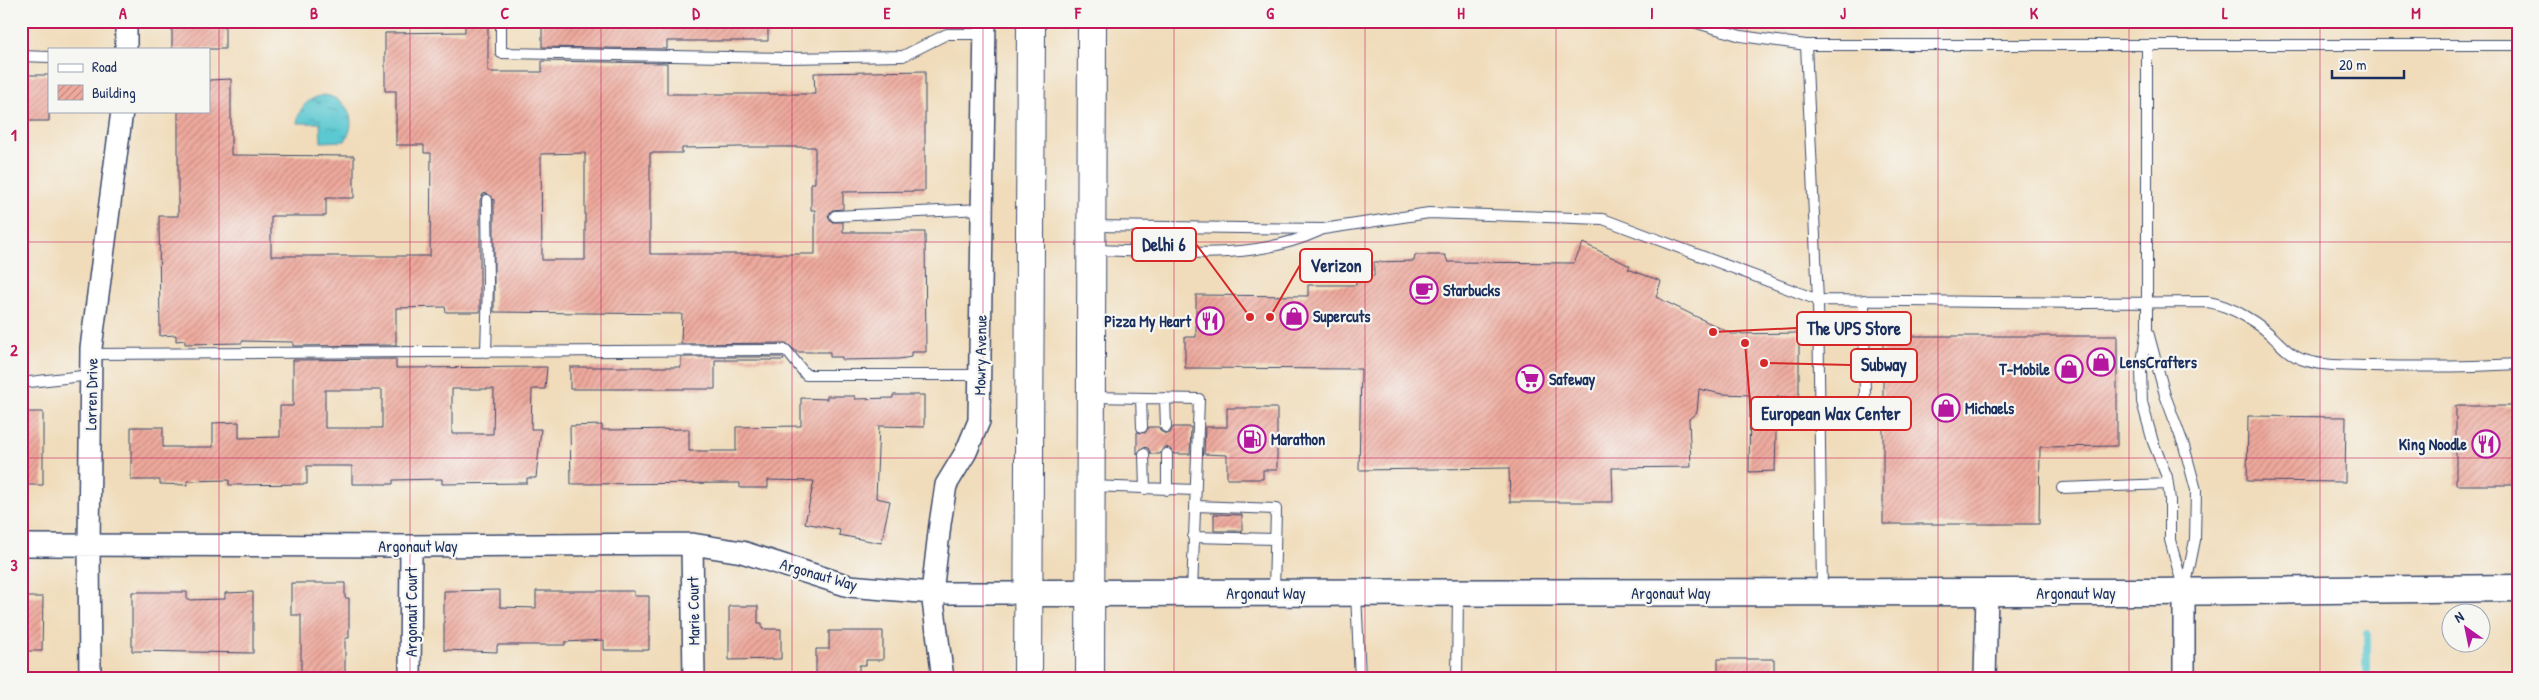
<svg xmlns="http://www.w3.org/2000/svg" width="2539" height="700" font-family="'Patrick Hand',sans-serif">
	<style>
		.water { fill: url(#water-ripples); stroke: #3b7c97 }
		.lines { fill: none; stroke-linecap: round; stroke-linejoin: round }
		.stream { stroke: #5bc8d0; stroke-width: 8 }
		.building { fill: url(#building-hatch); fill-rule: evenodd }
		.service-casing { stroke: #3b496c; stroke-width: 12 }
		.minor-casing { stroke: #3b496c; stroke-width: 24 }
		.tertiary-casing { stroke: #3b496c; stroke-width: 29 }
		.primary-casing { stroke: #3b496c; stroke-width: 30 }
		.service { stroke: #fff; stroke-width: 10 }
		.minor { stroke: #fff; stroke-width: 21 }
		.tertiary { stroke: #fff; stroke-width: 26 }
		.primary { stroke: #fff; stroke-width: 28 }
		.grid { fill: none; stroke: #c2185b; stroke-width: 1; stroke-opacity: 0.55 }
		.labels { text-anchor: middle; stroke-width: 4.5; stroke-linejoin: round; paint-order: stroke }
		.poi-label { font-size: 16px; font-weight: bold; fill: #1b2f5e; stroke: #f6f6f2; text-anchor: start }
		.street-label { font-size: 16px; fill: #1b2f5e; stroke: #f6f6f2 }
		.leader { fill: none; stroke: #d62828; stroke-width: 2 }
		.callout-dot { fill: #d62828; stroke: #f6f6f2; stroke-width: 2 }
		.callout { fill: #f6f6f2; stroke: #d62828; stroke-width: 2 }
		.callout-label { font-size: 18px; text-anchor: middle; font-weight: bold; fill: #1b2f5e }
		.neatline { fill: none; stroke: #c2185b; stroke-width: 2 }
		.grid-label { font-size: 16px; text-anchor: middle; font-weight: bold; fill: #c2185b }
	</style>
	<defs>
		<pattern id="water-ripples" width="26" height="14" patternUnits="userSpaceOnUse" patternTransform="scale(1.25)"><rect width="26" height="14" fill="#5bc8d0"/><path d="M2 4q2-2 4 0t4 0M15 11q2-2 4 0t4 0" fill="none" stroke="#4aa3ac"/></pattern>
		<pattern id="building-hatch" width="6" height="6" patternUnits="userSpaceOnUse" patternTransform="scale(1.25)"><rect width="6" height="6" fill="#efa99c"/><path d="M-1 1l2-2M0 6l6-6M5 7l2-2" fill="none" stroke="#c18a82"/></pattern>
	</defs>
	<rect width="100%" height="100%" fill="#f6f6f2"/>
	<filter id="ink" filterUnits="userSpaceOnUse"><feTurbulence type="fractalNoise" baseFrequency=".02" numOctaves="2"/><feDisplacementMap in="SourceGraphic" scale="10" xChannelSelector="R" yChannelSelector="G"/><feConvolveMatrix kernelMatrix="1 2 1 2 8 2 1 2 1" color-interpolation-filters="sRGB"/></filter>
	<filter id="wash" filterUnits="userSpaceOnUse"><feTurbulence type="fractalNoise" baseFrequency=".0096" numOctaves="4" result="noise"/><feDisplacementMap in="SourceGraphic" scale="20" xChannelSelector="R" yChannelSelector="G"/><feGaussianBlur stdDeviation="1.12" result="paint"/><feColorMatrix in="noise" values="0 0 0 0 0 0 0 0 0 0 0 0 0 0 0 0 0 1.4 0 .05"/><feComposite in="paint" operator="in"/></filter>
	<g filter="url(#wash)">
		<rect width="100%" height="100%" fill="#f0dcba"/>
		<path class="water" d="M 324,95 C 349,99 358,121 345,141 L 321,142 L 320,123 L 297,123 C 299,107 308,98 324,95 Z"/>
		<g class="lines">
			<path class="stream" d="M 2367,634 L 2367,679"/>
		</g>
		<g id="blocks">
			<path class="building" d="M 172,21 L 225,21 L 225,49 L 172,49 Z
				M 465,21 L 488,21 L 488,72 L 542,72 L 542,61 L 667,63 L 667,94 L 815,94 L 814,73 L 925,71 L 925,191 L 843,192 L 843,209 L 832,210 L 828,216 L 832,222 L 843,222 L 843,232 L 925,232 L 926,352 L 911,352 L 911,357 L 899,359 L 842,360 L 842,357 L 830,357 L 830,352 L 797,352 L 786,343 L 681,344 L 682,314 L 494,312 L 494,200 L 487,193 L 483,194 L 480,200 L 480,312 L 446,312 L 445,307 L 396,308 L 396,345 L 293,346 L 293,342 L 242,341 L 242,343 L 185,344 L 185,340 L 176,341 L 176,335 L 160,336 L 159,216 L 178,216 L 178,111 L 209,111 L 209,80 L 231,79 L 231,155 L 354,156 L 354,198 L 326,198 L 326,216 L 271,216 L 271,256 L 430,256 L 431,153 L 424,153 L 424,145 L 396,145 L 396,91 L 385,91 L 385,33 L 465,32 ZM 740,147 L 815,147 L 815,183 L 811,183 L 811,210 L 815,210 L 815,254 L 650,254 L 650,153 L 682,153 L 682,148 ZM 585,153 L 585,260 L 542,260 L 541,154 Z
				M 542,21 L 768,21 L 768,41 L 667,41 L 667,49 L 542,47 Z
				M 21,75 L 49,75 L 49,121 L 21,121 Z
				M 1583,243 L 1630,266 L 1628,269 L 1661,281 L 1656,297 L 1732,334 L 1799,333 L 1799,398 L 1777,397 L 1775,471 L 1749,472 L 1750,395 L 1722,394 L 1699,389 L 1697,412 L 1689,419 L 1691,467 L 1612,468 L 1613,502 L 1510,502 L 1509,468 L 1359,470 L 1361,369 L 1185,368 L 1185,337 L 1196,337 L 1196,295 L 1308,296 L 1308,285 L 1356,285 L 1356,276 L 1374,276 L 1374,262 L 1414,261 L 1415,255 L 1445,255 L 1448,262 L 1574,263 Z
				M 1883,336 L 2117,336 L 2117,446 L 2040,447 L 2039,524 L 1883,524 Z
				M 681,357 L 783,357 L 784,360 L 715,360 L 715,389 L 570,389 L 570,367 L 681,367 Z
				M 396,359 L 396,368 L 547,367 L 545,389 L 532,389 L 531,429 L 541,429 L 536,478 L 527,478 L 527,483 L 442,484 L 442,479 L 393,480 L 393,484 L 352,484 L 352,466 L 307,466 L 307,484 L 229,485 L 229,480 L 187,481 L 187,485 L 160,484 L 160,480 L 131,480 L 131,427 L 163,427 L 163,447 L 213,447 L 213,423 L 239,422 L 239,438 L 280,437 L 280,406 L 293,406 L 293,360 ZM 452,389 L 494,389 L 493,434 L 452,434 ZM 325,390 L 382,390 L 382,428 L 325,428 Z
				M 893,395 L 924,395 L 924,427 L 879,426 L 876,498 L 890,501 L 881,543 L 839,535 L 840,530 L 805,523 L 814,481 L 768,480 L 768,488 L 740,488 L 740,483 L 571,484 L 570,426 L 602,425 L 602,430 L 689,429 L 689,451 L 736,451 L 736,427 L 801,426 L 801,398 L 827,399 L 827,396 L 855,396 L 855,399 L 893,398 Z
				M 2456,406 L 2511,406 L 2511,415 L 2518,415 L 2518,485 L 2456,485 Z
				M 1227,408 L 1277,408 L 1277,470 L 1263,470 L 1263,479 L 1227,479 L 1227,455 L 1204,454 L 1205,427 L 1227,427 Z
				M 21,412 L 43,412 L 43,485 L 21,485 Z
				M 2248,416 L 2346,417 L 2345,482 L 2247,481 Z
				M 1149,427 L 1159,427 L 1160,431 L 1166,434 L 1170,433 L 1173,427 L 1191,427 L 1190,454 L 1174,454 L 1167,447 L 1163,448 L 1160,454 L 1151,454 L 1148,448 L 1143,447 L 1137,454 L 1137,432 L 1145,433 Z
				M 1214,514 L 1242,515 L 1242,531 L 1214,531 Z
				M 291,583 L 345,583 L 345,598 L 349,598 L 349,638 L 345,638 L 345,679 L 301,679 L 301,615 L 291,615 Z
				M 500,590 L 500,607 L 536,608 L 536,591 L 634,591 L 634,596 L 649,596 L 649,650 L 604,650 L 604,640 L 565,642 L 565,645 L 497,645 L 497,652 L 444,650 L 444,591 Z
				M 132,592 L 187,592 L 187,600 L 225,599 L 225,593 L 253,592 L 253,653 L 132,651 Z
				M 21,597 L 43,597 L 42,651 L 21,651 Z
				M 729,606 L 758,606 L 758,623 L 762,623 L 762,629 L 781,629 L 781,659 L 729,660 Z
				M 829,631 L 883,631 L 883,660 L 866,660 L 866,665 L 859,665 L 859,679 L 829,679 L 829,674 L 816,674 L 816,649 L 829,649 Z
				M 1718,659 L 1774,659 L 1774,679 L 1718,679 Z"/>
		</g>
	</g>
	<g filter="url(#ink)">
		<use href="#blocks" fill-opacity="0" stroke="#3b496c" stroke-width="1"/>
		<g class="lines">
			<g class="service-casing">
				<path id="service" d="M 501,21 L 501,53 L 788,58 L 903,56 L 947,34 L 985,34
					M 1690,21 L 1741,36 L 1806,45 L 2518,45
					M 1806,45 L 1818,300 L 1822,591
					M 2147,46 L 2147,328 L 2141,370 L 2142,402 L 2153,442 L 2167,477 L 2170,500 L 2170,540 L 2184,591
					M 21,56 L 49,57
					M 835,216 L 982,209
					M 1093,226 L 1323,229 L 1429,213 L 1603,219 L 1818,300 L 2087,303 L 2208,302 C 2232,306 2260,323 2277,341 C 2284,348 2291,355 2301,359 C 2323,367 2349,365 2373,366 C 2421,367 2470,367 2518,364
					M 1093,250 C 1168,251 1249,263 1319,231
					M 1864,300 L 1865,405
					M 2148,332 L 2165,395 L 2184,446 L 2196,490 L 2195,540 L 2185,589
					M 486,352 L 488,282 L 487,200
					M 91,354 L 786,350 L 806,375 L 980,375
					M 21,383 L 91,375
					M 1093,397 L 1199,399 L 1192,593
					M 1141,398 L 1142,427
					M 1165,398 L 1166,427
					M 1144,454 L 1145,489
					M 1091,486 L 1195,490
					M 2062,488 L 2168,484
					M 1167,490 L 1167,454
					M 1195,506 L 1276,509 L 1274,592
					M 1193,537 L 1275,539
					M 1356,594 L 1360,679
					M 1457,679 L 1458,594"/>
			</g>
			<g class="minor-casing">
				<path id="minor" d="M 126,49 L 126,21
					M 692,544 L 694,679
					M 21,545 L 411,546 L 692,544 L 742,552 L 849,586 L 932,593 L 1028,593
					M 90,679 L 89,547 L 91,348 L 122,111
					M 410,679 L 411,546
					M 943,679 L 932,593 L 940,524 L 946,485 L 966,452 L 979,421 L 985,21
					M 1985,679 L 1987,593
					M 2184,679 L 2184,592"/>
			</g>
			<g class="tertiary-casing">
				<path id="tertiary" d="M 1028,593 L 2153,592 L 2518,588"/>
			</g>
			<g class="primary-casing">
				<path id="primary" d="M 1028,679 L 1031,21
					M 1090,679 L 1092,21"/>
			</g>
			<use href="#service" class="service"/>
			<use href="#minor" class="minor"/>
			<use href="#tertiary" class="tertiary"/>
			<use href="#primary" class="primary"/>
		</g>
	</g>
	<path class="grid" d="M 219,21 L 219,679M 410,21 L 410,679M 601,21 L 601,679M 792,21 L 792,679M 983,21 L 983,679M 1174,21 L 1174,679M 1365,21 L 1365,679M 1556,21 L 1556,679M 1747,21 L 1747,679M 1938,21 L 1938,679M 2129,21 L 2129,679M 2320,21 L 2320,679M 21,242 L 2518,242M 21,458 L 2518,458"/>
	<defs>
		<g id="cafe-ring" transform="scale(1.4375)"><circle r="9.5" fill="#f6f6f2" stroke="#b5179e" stroke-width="1.5"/><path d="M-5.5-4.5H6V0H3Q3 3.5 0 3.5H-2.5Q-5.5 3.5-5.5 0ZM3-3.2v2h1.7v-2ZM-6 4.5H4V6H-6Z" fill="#b5179e"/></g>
		<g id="shop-ring" transform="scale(1.4375)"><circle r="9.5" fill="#f6f6f2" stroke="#b5179e" stroke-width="1.5"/><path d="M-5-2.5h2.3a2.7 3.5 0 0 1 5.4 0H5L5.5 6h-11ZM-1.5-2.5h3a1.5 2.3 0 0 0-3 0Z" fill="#b5179e"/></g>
		<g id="restaurant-ring" transform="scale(1.4375)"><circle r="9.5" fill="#f6f6f2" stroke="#b5179e" stroke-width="1.5"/><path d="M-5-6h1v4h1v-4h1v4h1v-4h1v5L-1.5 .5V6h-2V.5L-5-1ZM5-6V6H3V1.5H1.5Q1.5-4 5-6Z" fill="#b5179e"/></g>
		<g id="supermarket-ring" transform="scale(1.4375)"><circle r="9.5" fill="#f6f6f2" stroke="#b5179e" stroke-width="1.5"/><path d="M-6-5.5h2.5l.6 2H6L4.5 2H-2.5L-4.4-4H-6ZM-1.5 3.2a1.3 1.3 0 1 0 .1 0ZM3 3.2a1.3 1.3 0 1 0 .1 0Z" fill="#b5179e"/></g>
		<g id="fuel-ring" transform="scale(1.4375)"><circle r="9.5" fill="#f6f6f2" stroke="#b5179e" stroke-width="1.5"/><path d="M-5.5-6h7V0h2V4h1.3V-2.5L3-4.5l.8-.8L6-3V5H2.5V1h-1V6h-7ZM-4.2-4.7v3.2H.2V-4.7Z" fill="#b5179e"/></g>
	</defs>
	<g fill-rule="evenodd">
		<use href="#cafe-ring" x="1424" y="290"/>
		<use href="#shop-ring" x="1294" y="316"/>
		<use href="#restaurant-ring" x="1210" y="321"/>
		<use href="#shop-ring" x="2101" y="362"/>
		<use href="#shop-ring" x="2069" y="369"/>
		<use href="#supermarket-ring" x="1530" y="379"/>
		<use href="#shop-ring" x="1946" y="408"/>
		<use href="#fuel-ring" x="1252" y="439"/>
		<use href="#restaurant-ring" x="2486" y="444"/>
	</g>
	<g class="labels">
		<g class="poi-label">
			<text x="1443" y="296">Starbucks</text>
			<text x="1313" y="322">Supercuts</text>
			<text x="1191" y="327" text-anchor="end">Pizza My Heart</text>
			<text x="2120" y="368">LensCrafters</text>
			<text x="2050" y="375" text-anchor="end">T-Mobile</text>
			<text x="1549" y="385">Safeway</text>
			<text x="1965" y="414">Michaels</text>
			<text x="1271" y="445">Marathon</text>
			<text x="2467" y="450" text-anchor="end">King Noodle</text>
		</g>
		<g class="street-label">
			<text transform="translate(980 355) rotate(-89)" y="6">Mowry Avenue</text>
			<text transform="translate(91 394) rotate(-89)" y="6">Lorren Drive</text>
			<text x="418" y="552">Argonaut Way</text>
			<text transform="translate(819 574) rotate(16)" y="6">Argonaut Way</text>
			<text x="1266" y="599">Argonaut Way</text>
			<text x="1671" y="599">Argonaut Way</text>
			<text x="2076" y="599">Argonaut Way</text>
			<text transform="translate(693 611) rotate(-91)" y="6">Marie Court</text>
			<text transform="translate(411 612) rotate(-90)" y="6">Argonaut Court</text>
		</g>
	</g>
	<path class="leader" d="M1250 317L1196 244M1270 317L1300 265M1713 332L1797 328M1764 363L1851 365M1745 343L1751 414"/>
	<g class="callout-dot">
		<circle cx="1250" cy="317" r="5"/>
		<circle cx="1270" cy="317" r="5"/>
		<circle cx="1713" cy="332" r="5"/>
		<circle cx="1764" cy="363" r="5"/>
		<circle cx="1745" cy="343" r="5"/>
	</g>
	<g class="callout">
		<rect x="1132" y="228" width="64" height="33" rx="5"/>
		<rect x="1300" y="249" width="72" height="33" rx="5"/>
		<rect x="1797" y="312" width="114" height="33" rx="5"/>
		<rect x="1851" y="349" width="66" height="33" rx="5"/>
		<rect x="1751" y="397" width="160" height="33" rx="5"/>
	</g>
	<g class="callout-label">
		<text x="1164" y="251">Delhi 6</text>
		<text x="1336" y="272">Verizon</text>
		<text x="1854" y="335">The UPS Store</text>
		<text x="1884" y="371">Subway</text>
		<text x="1831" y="420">European Wax Center</text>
	</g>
	<rect width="2539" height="700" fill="none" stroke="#f6f6f2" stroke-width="55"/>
	<rect x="48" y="48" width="162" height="65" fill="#f6f6f2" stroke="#9ea6b7"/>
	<rect x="58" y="64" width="25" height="8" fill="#ffffff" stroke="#9ea6b7"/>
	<text x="92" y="72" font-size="15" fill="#1b2f5e">Road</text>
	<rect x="58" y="85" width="25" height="15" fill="url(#building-hatch)" stroke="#9ea6b7"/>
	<text x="92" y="98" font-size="15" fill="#1b2f5e">Building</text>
	<g transform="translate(2466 628) rotate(327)"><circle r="24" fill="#f6f6f2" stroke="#9ea6b7"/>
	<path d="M0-4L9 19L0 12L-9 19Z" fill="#b5179e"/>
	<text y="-8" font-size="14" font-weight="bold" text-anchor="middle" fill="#1b2f5e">N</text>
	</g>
	<path d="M2332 70v8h72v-8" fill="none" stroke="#1b2f5e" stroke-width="2.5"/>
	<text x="2339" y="70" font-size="15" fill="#1b2f5e" stroke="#f6f6f2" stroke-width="4" paint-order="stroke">20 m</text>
	<rect x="28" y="28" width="2484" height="644" class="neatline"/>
	<g class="grid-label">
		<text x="123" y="19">A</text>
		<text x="314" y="19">B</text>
		<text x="505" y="19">C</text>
		<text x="696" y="19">D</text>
		<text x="887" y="19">E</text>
		<text x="1078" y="19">F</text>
		<text x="1270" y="19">G</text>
		<text x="1461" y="19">H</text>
		<text x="1652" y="19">I</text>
		<text x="1843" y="19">J</text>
		<text x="2034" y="19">K</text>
		<text x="2225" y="19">L</text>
		<text x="2416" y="19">M</text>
		<text x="14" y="141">1</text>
		<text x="14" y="356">2</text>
		<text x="14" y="571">3</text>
	</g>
</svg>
